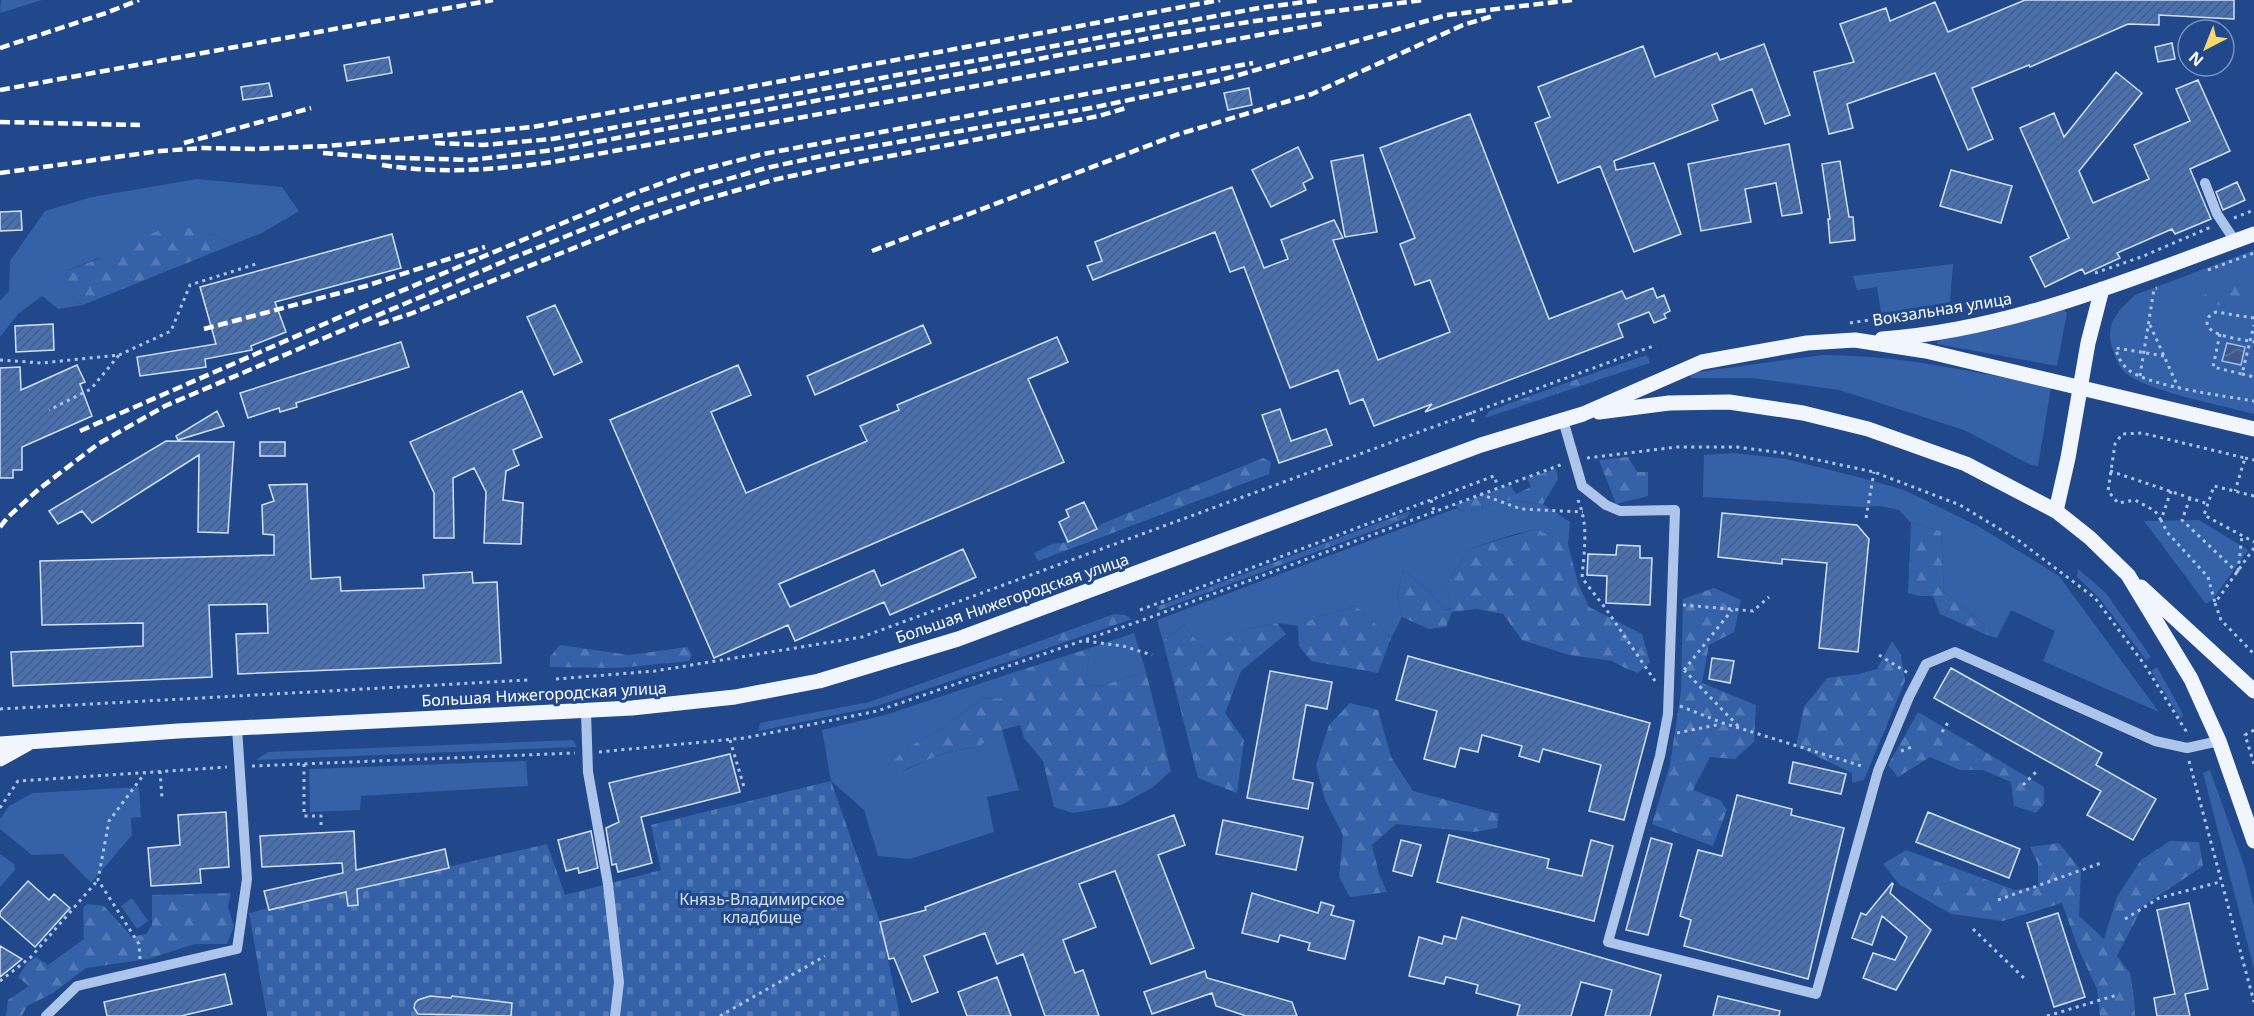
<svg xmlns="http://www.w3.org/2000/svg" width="2254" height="1016" font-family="'Noto Sans',sans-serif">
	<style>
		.green { fill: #3461a7 }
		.forest { fill: url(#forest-firs) }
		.cemetery { fill: url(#cemetery-stones) }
		.water { fill: url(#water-waves); stroke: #a0bfec; stroke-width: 1.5 }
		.building { fill: url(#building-hatch); stroke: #d1e1f8; stroke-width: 1.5 }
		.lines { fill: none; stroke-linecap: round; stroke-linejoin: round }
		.path { stroke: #adc5eb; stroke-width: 3; stroke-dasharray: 3 4.5; stroke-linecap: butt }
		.minor { stroke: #adc5eb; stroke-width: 10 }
		.major { stroke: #f1f5fe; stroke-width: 15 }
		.rail { stroke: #fff; stroke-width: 4.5; stroke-dasharray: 10 4.5; stroke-linecap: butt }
		.labels { text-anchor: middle; stroke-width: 6; stroke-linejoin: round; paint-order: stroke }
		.street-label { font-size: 16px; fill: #fff; stroke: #21488a }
		.park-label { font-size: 16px; fill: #d1e1f8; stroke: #21488a }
	</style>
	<defs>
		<pattern id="forest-firs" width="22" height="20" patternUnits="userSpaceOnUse" patternTransform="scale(1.5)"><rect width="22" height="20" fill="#3461a7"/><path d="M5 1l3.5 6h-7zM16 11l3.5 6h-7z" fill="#5279b4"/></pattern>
		<pattern id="cemetery-stones" width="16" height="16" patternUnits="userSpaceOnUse" patternTransform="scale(1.5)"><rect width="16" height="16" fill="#3461a7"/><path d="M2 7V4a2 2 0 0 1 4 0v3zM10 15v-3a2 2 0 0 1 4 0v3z" fill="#5279b4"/></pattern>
		<pattern id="water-waves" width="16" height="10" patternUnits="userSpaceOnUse" patternTransform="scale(1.5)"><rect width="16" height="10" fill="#3d5a8a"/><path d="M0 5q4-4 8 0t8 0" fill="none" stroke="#5a739c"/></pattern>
		<pattern id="building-hatch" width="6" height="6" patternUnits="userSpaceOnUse" patternTransform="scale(1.5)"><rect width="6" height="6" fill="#4971b2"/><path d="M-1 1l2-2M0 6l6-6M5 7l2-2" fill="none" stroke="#4b5d7a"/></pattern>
	</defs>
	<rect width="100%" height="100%" fill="#21488a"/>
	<path class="green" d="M 1,0 L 42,0 L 0,13 Z
		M 197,179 L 282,187 L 299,211 L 262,233 L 234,244 L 204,231 L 98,258 L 67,271 L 75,301 L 83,305 L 58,309 L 42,296 L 18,314 L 0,337 L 0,301 L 9,291 L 10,261 L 45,211 L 92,197 Z
		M 2254,250 L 2254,414 C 2225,406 2147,391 2127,374 C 2119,368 2116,359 2113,350 C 2104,324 2117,312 2135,295 Z
		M 1953,264 L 1950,303 L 1881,313 L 1877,287 L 1857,290 L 1853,276 Z
		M 2064,310 L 2067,313 L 2057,366 L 1937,344 L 1938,339 L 1993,330 Z
		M 1647,355 L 1650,363 L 1610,376 L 1608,368 Z
		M 1823,355 C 1900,355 1975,372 2051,387 L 2038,466 L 2031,465 L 1964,430 L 1839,390 L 1752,378 L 1691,378 L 1690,373 Z
		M 1516,401 L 1515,408 L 1485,418 L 1489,411 Z
		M 1735,453 L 1786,459 L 1862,478 L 1904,490 L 1978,526 L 2059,576 L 2159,712 L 2043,661 L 2055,631 L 2011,610 L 1997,638 L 1987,635 L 1990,629 L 1944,592 L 1941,531 L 1911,523 L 1899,510 L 1880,506 L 1862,507 L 1703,497 L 1704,455 Z
		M 1506,500 L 1543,504 L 1570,522 L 1568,544 L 1536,529 L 1512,535 L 1469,549 L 1447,584 L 1451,608 L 1445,610 L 1429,591 L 1403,570 L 1397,596 L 1402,617 L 1391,638 L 1356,606 L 1317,617 L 1298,626 L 1277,623 L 1239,631 L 1206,652 L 1184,625 L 1163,641 L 1157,620 L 1457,508 L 1462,512 Z
		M 2199,520 L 2248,550 L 2213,599 L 2206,604 L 2144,521 Z
		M 2078,569 L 2106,593 L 2151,657 L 2146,660 L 2100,599 L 2077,577 Z
		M 1134,633 L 1146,672 L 1097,687 L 1085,683 L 1090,648 Z
		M 1007,653 L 1004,663 L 874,707 L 758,731 L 760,723 L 869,702 Z
		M 2157,667 L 2182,712 L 2183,715 L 2181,719 L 2151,671 Z
		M 1015,672 L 1008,698 L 981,699 L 942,729 L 906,748 L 903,771 L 944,753 L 980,746 L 1002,730 L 1019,790 L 987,797 L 994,832 L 910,859 L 878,856 L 864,810 L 831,781 L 822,730 L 885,715 Z
		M 573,740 L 577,747 L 256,760 L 268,752 Z
		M 526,761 L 528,786 L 361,796 L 360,810 L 310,812 L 309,769 Z
		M 2210,770 L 2245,868 L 2254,906 L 2254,969 L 2203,773 Z
		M 139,787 L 141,817 L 131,818 L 132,835 L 91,883 L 63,854 L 32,855 L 0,829 L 0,819 L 9,806 L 33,793 Z
		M 0,854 L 14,864 L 15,870 L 0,887 Z
		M 132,898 L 148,921 L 137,929 L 121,906 Z"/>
	<path class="forest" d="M 174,225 L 204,231 L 234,244 L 83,305 L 75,301 L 64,285 L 67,271 L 98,259 L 127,243 Z
		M 2228,283 L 2250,283 L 2250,297 L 2229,305 L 2215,305 L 2202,311 L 2202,296 Z
		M 1608,368 L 1610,376 L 1515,408 L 1516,401 Z
		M 1628,457 L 1637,472 L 1648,472 L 1648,496 L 1616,504 L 1599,460 Z
		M 1263,458 L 1271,462 L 1269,474 L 1038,561 L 1034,553 L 1052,544 L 1068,542 L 1097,529 L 1101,524 Z
		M 1556,469 L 1558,479 L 1543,504 L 1506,500 L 1462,512 L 1455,505 L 1510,485 L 1516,494 L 1531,487 L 1527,478 Z
		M 1410,511 L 1407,518 L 1160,610 L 1156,607 Z
		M 1911,523 L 1941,531 L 1944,592 L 1990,629 L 1987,635 L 1940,614 L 1933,596 L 1919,596 L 1908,593 Z
		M 1536,529 L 1568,544 L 1578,583 L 1589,607 L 1642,634 L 1650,662 L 1638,673 L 1625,668 L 1612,661 L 1569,655 L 1522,640 L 1503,614 L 1476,609 L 1452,612 L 1446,627 L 1429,629 L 1402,617 L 1397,597 L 1403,570 L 1429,591 L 1445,610 L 1451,609 L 1447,584 L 1469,549 Z
		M 1714,588 L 1741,600 L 1734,632 L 1709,645 L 1702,683 L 1756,705 L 1754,742 L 1735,759 L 1710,757 L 1693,790 L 1720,800 L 1727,810 L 1713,846 L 1652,824 L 1670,765 L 1681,691 L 1683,599 Z
		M 1356,606 L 1391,638 L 1378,673 L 1311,661 L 1299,646 L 1298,626 L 1317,617 Z
		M 1114,614 L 1125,615 L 1132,619 L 1004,663 L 1007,653 Z
		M 1277,623 L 1286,634 L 1241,671 L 1225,713 L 1244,740 L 1237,793 L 1198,778 L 1163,641 L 1184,625 L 1206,652 L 1238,631 Z
		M 1892,641 L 1901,655 L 1905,681 L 1864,780 L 1852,783 L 1852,773 L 1796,746 L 1804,707 L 1827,678 L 1859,674 L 1877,669 Z
		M 560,645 L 629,655 L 687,647 L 692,655 L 689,661 L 619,668 L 550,667 L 550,657 Z
		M 1090,648 L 1085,683 L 1097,687 L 1146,672 L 1171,771 L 1153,787 L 1121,805 L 1073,813 L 1054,807 L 1043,761 L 1024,738 L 1020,725 L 1002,730 L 980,746 L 944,753 L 902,771 L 891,764 L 906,748 L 942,729 L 981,699 L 1007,698 L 1015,672 Z
		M 1350,703 L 1378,710 L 1391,757 L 1413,791 L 1499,814 L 1497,828 L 1474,832 L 1396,824 L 1372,845 L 1379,874 L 1387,892 L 1350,897 L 1339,877 L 1343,835 L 1325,800 L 1316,765 L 1329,725 Z
		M 1918,712 L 2044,787 L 2044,804 L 2036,813 L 2014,806 L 2011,782 L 1983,770 L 1960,770 L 1930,757 L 1898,777 L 1888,765 Z
		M 2170,841 L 2199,842 L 2203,866 L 2143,906 L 2117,956 L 2130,973 L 2134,997 L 2135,1016 L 2100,1016 L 2097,989 L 2078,948 L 2062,903 L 2003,921 L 1951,914 L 1899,884 L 1883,864 L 1906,850 L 2015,890 L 2038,886 L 2038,864 L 2030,847 L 2059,843 L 2081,870 L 2079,916 L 2104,939 L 2117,897 L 2141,860 Z
		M 231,893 L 228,907 L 234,926 L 227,944 L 195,944 L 148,959 L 86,968 L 53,993 L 27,1006 L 22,1016 L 6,1016 L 8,1000 L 29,986 L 18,977 L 27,963 L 36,957 L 48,965 L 84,939 L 83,908 L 87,904 L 104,906 L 132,937 L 146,934 L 152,925 L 152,895 Z"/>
	<path class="cemetery" d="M 831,781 L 880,922 L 900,1016 L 267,1016 L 249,913 L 547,844 L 565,895 L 661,870 L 651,825 Z"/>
	<path class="water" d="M 2227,343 L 2245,347 L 2241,365 L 2222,361 Z"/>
	<path class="building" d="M 2025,0 L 2234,0 L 2234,19 L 2159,15 L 2159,25 L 2128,24 L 2030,67 L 2029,65 L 1972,88 L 1993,139 L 1968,150 L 1935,73 L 1847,104 L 1853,128 L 1829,134 L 1814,72 L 1854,62 L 1840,24 L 1886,8 L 1890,21 L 1935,2 L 1948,32 Z
		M 2172,43 L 2175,59 L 2158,62 L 2155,47 Z
		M 1764,44 L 1790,115 L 1765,124 L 1752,89 L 1712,105 L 1718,120 L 1614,161 L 1616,170 L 1654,163 L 1681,234 L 1634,252 L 1600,166 L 1558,183 L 1535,123 L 1550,117 L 1538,87 L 1643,46 L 1655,77 L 1717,53 L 1720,60 Z
		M 389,57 L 392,73 L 347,81 L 344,65 Z
		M 2116,72 L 2142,93 L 2079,171 L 2093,203 L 2149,179 L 2134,145 L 2190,121 L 2176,89 L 2198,80 L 2230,151 L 2190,169 L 2211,219 L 2175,234 L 2172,229 L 2117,253 L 2120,258 L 2085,274 L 2082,269 L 2045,287 L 2030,257 L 2069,238 L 2020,128 L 2054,113 L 2064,137 Z
		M 269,83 L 272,96 L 243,100 L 241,87 Z
		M 1249,88 L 1252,105 L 1228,110 L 1224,93 Z
		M 1470,114 L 1549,319 L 1622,291 L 1626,299 L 1653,288 L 1657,298 L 1664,295 L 1670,311 L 1664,314 L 1666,318 L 1654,323 L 1649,312 L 1618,324 L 1623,337 L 1425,412 L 1432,404 L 1374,426 L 1363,399 L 1350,404 L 1338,370 L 1290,388 L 1244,267 L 1230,272 L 1215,232 L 1093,280 L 1087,266 L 1102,261 L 1095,242 L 1232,187 L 1264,268 L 1288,259 L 1281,240 L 1334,220 L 1343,238 L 1333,240 L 1378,360 L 1450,332 L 1430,280 L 1415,285 L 1400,244 L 1415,238 L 1380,148 Z
		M 1789,144 L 1802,213 L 1782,216 L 1776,183 L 1745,189 L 1751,222 L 1701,231 L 1688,164 Z
		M 1298,147 L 1313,178 L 1303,183 L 1306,190 L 1271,207 L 1252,170 Z
		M 1363,155 L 1377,232 L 1345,237 L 1331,161 Z
		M 1840,161 L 1849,217 L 1853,217 L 1855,240 L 1830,243 L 1828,219 L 1830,219 L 1822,164 Z
		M 1951,170 L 2012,186 L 2001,223 L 1940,206 Z
		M 2237,182 L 2245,200 L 2223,210 L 2216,192 Z
		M 21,211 L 22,230 L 0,231 L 0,212 Z
		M 392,234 L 401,268 L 275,302 L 286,332 L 251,346 L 252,350 L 205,359 L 206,367 L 140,376 L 137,357 L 216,344 L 200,287 Z
		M 555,305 L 582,362 L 554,375 L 527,317 Z
		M 53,324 L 54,350 L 16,352 L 15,326 Z
		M 923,325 L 931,343 L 815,395 L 807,376 Z
		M 1057,337 L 1068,362 L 1028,379 L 1064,462 L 779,584 L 790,607 L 874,570 L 881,586 L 963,549 L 976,577 L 890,615 L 884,602 L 795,641 L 788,625 L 714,658 L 610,420 L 738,365 L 751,395 L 711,412 L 746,493 L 867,441 L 860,426 L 899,410 L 897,405 Z
		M 401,342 L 409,367 L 296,403 L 297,407 L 280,412 L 279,408 L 248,418 L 240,393 Z
		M 77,365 L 85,382 L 80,384 L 92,416 L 22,447 L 22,470 L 13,470 L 13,478 L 0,478 L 0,368 L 20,367 L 21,390 Z
		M 522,391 L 542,437 L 513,450 L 519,465 L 506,471 L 503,500 L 523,503 L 521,544 L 484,543 L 486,492 L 474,468 L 453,478 L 454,538 L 434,538 L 434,493 L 410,442 Z
		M 1280,409 L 1291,441 L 1326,429 L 1332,445 L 1279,463 L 1262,415 Z
		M 217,411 L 224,426 L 178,440 L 176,436 Z
		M 166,441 L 234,442 L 228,533 L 198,532 L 199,455 L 92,523 L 82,511 L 58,524 L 49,511 Z
		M 260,442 L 285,442 L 285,456 L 260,456 Z
		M 307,484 L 311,579 L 340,577 L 341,591 L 424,588 L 423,575 L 472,572 L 473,583 L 497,582 L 501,663 L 238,674 L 236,634 L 268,633 L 267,604 L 209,605 L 212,677 L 13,686 L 11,652 L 143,646 L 143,623 L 42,625 L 40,561 L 274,555 L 274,535 L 263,534 L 262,505 L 274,501 L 269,485 Z
		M 1084,502 L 1097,529 L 1068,542 L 1059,522 L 1069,517 L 1066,510 Z
		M 1722,513 L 1857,525 L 1869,539 L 1858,652 L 1819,648 L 1827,563 L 1782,559 L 1782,564 L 1718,557 Z
		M 1617,545 L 1640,546 L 1640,558 L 1652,558 L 1650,605 L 1606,603 L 1607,576 L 1587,575 L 1588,554 L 1616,555 Z
		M 1408,656 L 1650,723 L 1624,820 L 1589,811 L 1601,765 L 1543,749 L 1539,762 L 1519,756 L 1522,746 L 1482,735 L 1478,752 L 1460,748 L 1455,767 L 1424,759 L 1437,711 L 1396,700 Z
		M 1712,658 L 1734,661 L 1730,683 L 1709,679 Z
		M 1951,668 L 2102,753 L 2096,765 L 2156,799 L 2133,840 L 2087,815 L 2101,791 L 1934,698 Z
		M 1270,671 L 1332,682 L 1327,709 L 1306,705 L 1293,779 L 1313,783 L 1308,809 L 1247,798 Z
		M 730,754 L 740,792 L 641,817 L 652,863 L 618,872 L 616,864 L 612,865 L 606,828 L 619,822 L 609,783 Z
		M 1793,762 L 1846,774 L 1841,794 L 1789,783 Z
		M 1737,795 L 1792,809 L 1791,815 L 1844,828 L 1808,979 L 1684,946 L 1691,920 L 1680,916 L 1698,850 L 1722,856 Z
		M 226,812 L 229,867 L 200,869 L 201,883 L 151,886 L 148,848 L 180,845 L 178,815 Z
		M 1928,812 L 2020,849 L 2009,878 L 1916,842 Z
		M 1174,815 L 1185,845 L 1158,855 L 1194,948 L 1151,964 L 1115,871 L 1079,884 L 1096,927 L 1063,940 L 1075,973 L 1083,970 L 1099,1016 L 1045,1016 L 1023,954 L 997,964 L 985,933 L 924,956 L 938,992 L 912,1002 L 894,958 L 889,959 L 880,922 L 926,910 L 925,907 Z
		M 1223,820 L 1303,837 L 1296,870 L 1216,854 Z
		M 354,831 L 356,870 L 445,849 L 449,868 L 357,889 L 358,905 L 348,906 L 346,892 L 269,910 L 264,891 L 343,873 L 342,863 L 262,867 L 260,836 Z
		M 591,831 L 598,868 L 579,873 L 578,868 L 566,871 L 558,840 Z
		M 1449,835 L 1549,859 L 1547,868 L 1582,876 L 1591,840 L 1613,846 L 1594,921 L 1437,882 Z
		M 1651,838 L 1672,844 L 1648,935 L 1626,930 Z
		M 1401,840 L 1421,845 L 1412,876 L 1393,871 Z
		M 28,881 L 49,900 L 54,894 L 70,908 L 35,947 L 0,916 L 0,912 Z
		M 1892,883 L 1893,884 L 1890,893 L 1931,930 L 1896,990 L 1863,978 L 1873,953 L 1895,960 L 1907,937 L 1882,916 L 1872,945 L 1852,938 L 1861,913 L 1866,915 Z
		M 1252,893 L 1318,913 L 1321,902 L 1334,906 L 1331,915 L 1354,921 L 1345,959 L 1308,950 L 1310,943 L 1280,935 L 1278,942 L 1242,933 Z
		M 2189,903 L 2208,989 L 2185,994 L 2190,1016 L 2157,1016 L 2154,998 L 2175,994 L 2157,910 Z
		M 2058,913 L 2085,997 L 2054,1007 L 2027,923 Z
		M 1462,917 L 1661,975 L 1650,1016 L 1605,1016 L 1612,990 L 1581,982 L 1571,1016 L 1517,1016 L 1520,1005 L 1476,993 L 1478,985 L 1446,977 L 1444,984 L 1409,976 L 1419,937 L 1442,944 L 1444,936 L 1456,939 Z
		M 0,946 L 22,959 L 0,977 Z
		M 1205,971 L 1207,978 L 1292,1002 L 1297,1016 L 1246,1016 L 1216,1006 L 1212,993 L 1152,1014 L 1144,992 Z
		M 225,974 L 232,1004 L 181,1016 L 107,1016 L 104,1002 Z
		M 997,977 L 1011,1016 L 967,1016 L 958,992 Z
		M 430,996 L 451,998 L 452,996 L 512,1003 L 511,1016 L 418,1014 L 414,1008 L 415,1003 L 418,1000 Z
		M 1718,996 L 1780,1011 L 1779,1016 L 1713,1016 Z"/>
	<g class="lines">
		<path class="path" d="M 2234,218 L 2254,210
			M 2208,270 L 2254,253
			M 2095,273 L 2141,257 L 2211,227
			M 2254,318 L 2216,312 C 2211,314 2207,317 2207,322 C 2207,337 2243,339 2254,342
			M 1850,323 L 1952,307
			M 2150,325 L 2178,387
			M 2220,334 L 2213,367 L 2242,374 L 2254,325
			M 119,355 L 171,331 L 190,285 L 256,264
			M 2164,356 L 2116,348 C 2117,357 2123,366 2130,371 C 2153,387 2225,396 2254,401
			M 0,360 L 42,363 L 119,355 L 91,389 L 49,410
			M 2242,374 L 2254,377
			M 2140,376 L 2154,289 L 2157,288
			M 1470,412 L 1474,424
			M 1587,458 L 1677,447 L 1737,447 L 1790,454 L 1874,472 L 1960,505 L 2018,540 L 2095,598 L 2144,664 L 2186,731 L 2187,736
			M 2245,458 L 2254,460
			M 2110,471 L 2208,504
			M 2171,491 L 2161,520 L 2167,532 L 2208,577 L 2215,603
			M 1480,494 L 1521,509 L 1583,512
			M 2254,496 L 2214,486 L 2204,515 L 2254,542
			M 2190,498 L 2182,520 L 2238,573
			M 1431,500 L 1434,511
			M 1578,500 C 1589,526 1584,551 1582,578 L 1606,609 L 1655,681
			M 1866,518 L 1874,472
			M 2161,520 L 2155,511 L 2135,500 L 2118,503 L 2108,491 L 2115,444 L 2122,434 L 2142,433 L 2245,458 L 2235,491
			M 2254,548 L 2215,603 L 2221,620 L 2254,654
			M 2238,571 L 2242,536
			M 1683,605 L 1753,611 L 1769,597
			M 1140,610 L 1494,476 L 1498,487
			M 1086,641 L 1123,646 L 1152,655
			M 1879,655 L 1908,673
			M 1684,670 L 1732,610
			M 1684,670 L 1739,727
			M 556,679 L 655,671 L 862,637 L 1656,345
			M 1680,706 L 1723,723 L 1865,767
			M 0,709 L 528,680
			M 2254,730 L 2245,735 L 2254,764
			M 1942,732 L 1949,721
			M 1677,733 L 1721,724
			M 730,740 L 744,787
			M 1901,751 L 1912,747
			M 599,752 L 745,738 L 877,711 L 1143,620 L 1563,464
			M 2189,761 L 2254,1002
			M 304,764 L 304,816 L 321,816 L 321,825
			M 252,766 L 575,753
			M 160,771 L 162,798
			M 2023,785 L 2036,772
			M 0,808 L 18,781 L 227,767
			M 1998,900 L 2101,863
			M 2125,919 L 2159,898 L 2220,882
			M 1973,929 L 2026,980
			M 140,959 L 139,944 L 98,880 L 109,821 L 145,773
			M 0,981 L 31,957 L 98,880
			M 720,1016 L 825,956
			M 2047,1016 L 2117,995"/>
		<path class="minor" d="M 2205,183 L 2217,214 L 2235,241
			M 1563,420 L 1582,486 L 1606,505 L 1620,511 L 1675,510 L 1668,714 L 1660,756 L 1608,942 L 1816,994 L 1878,771 L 1909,697 L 1926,664 L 1955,652 L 2155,741 L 2187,748 L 2219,741
			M 586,712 L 588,772 L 608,884 L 619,982 L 615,1016
			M 46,1016 L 77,986 L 237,949 L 247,879 L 237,728"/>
		<path class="major" d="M 1882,339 C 2012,330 2133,278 2254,234
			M 1599,412 L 1669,403 L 1729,402 L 1803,413 L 1868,429 L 1966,464 L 2056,511 L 2090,538 L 2128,575 L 2191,679 L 2219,741 L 2254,841
			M 2056,511 L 2068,458 L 2088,343 L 2102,289
			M 2141,587 L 2254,691
			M 0,744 L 178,731 L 632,708 L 735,697 L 819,681 L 958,639 L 1481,445 L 1583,414 L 1702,362 L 1807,343 L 1855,340 L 1926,351 L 2254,429
			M 0,759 L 27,744"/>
		<path class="rail" d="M 0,48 L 106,13 L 139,0
			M 0,90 L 493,0
			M 0,122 L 140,125
			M 184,143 L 311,108
			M 435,143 L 483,145 L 552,139 L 1259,8 L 1320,0
			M 323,153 L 371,157 L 471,160 L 553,150 L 1161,36 L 1255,21 L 1424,0
			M 382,165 C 440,174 496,170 553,162 L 1326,23
			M 0,173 L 160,151 L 203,148 L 254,149 L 327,146 L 533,127 L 1220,0
			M 872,251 L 1176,135 L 1312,94 L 1463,25 L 1493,16
			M 379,324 L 410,314 L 641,221 L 703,200 L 773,180 L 838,166 L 1099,116 L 1126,108
			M 204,329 L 366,286 L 485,247
			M 80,431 L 356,310 L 632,194 L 693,172 L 763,154 L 1253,63
			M 0,527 L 8,517 L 39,489 L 98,444 L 165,406 L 505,261 L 636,208 L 697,188 L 766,168 L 836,153 L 1096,107 L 1218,81 L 1447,15 L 1572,0"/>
	</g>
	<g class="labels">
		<g class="street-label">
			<text transform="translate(1942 309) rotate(-9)" y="6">Вокзальная улица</text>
			<text transform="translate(1012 598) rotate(-19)" y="6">Большая Нижегородская улица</text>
			<text transform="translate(544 694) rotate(-3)" y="6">Большая Нижегородская улица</text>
		</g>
		<g class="park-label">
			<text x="762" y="905">Князь-Владимирское<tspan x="762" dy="18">кладбище</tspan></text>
		</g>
	</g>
	<g transform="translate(2206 48) rotate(222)"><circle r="28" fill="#21488a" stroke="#7a91b9" stroke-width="1.5"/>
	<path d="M0-4.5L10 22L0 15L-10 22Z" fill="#f8d86e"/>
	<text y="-9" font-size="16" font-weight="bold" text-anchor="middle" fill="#ffffff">N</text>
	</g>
</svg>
